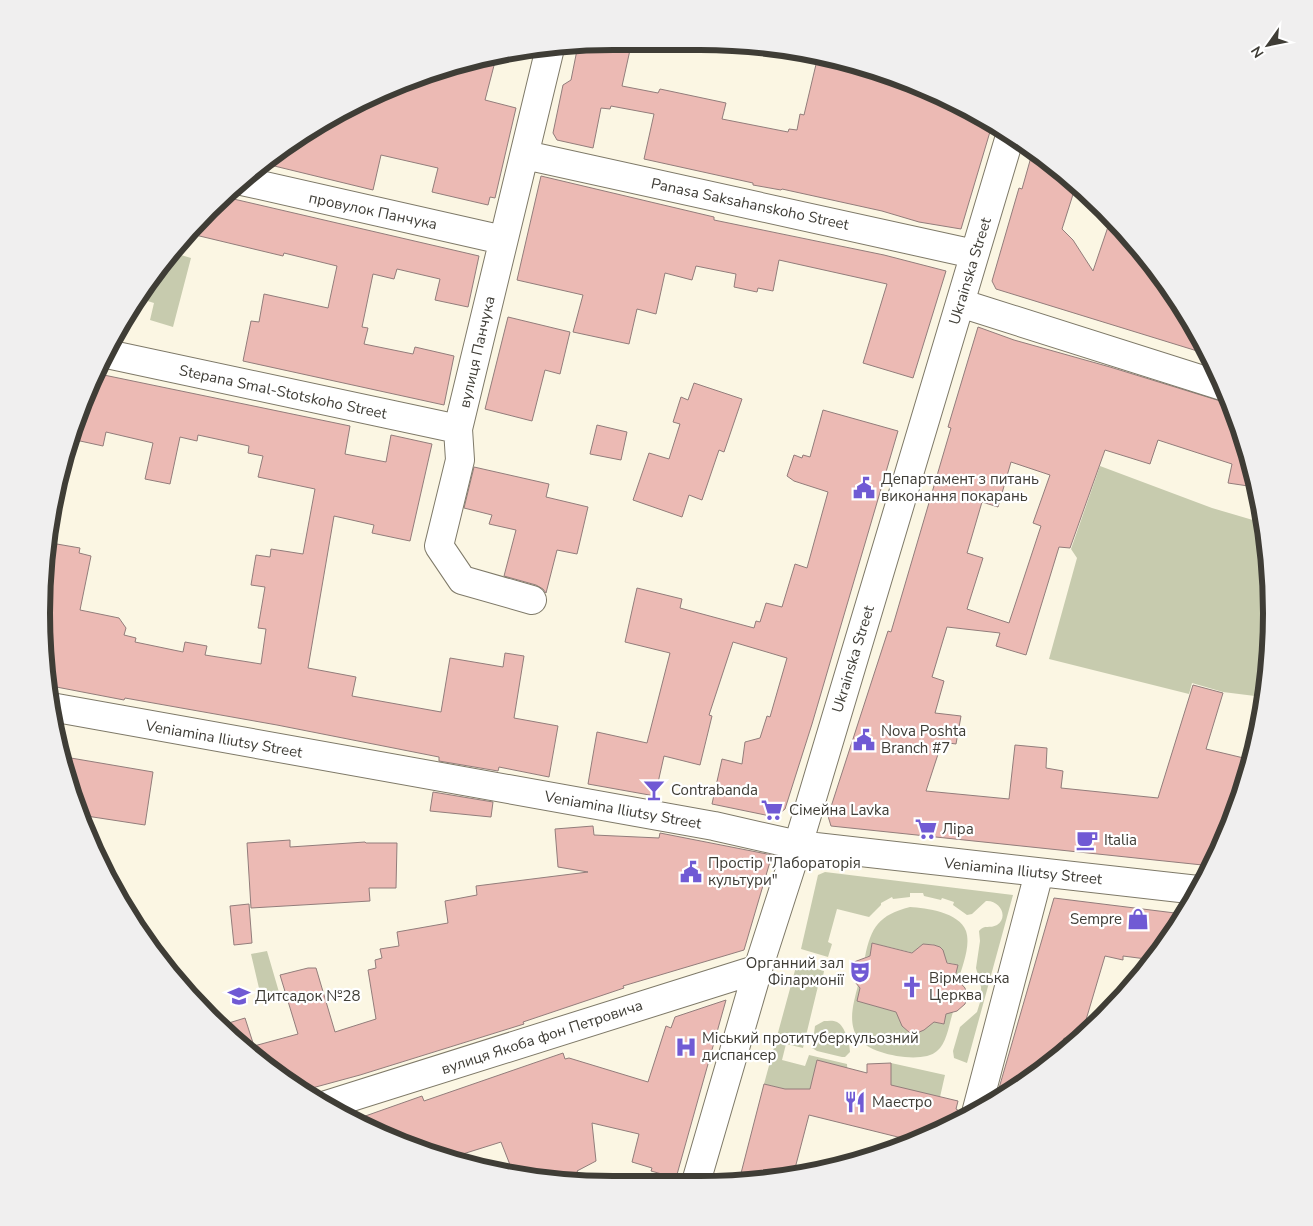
<svg xmlns="http://www.w3.org/2000/svg" width="1313" height="1226" font-family="'Nunito Sans',sans-serif">
	<style>
		.green { fill: #c7cbae }
		.building { fill: #ecbab4; stroke: #927d7b; fill-rule: evenodd }
		.lines { fill: none; stroke-linecap: round; stroke-linejoin: round }
		.minor-casing { stroke: #7e7968; stroke-width: 30 }
		.minor { stroke: #fff; stroke-width: 28 }
		.labels { text-anchor: middle; stroke-width: 4.5; stroke-linejoin: round; paint-order: stroke }
		.street-label { font-size: 15px; fill: #3f3d36; stroke: #fff }
		.poi-label { font-size: 15px; fill: #3f3d36; stroke: #fff; text-anchor: start }
		.rim { fill: none; stroke: #3f3d36; stroke-width: 6 }
	</style>
	<rect width="100%" height="100%" fill="#fbf6e3"/>
	<path class="green" d="M 171,252 L 191,258 L 173,327 L 150,320 L 154,303 L 138,298 Z
		M 1100,466 L 1212,508 L 1263,523 L 1267,538 L 1271,650 L 1263,697 L 1223,692 L 1192,683 L 1189,694 L 1049,659 L 1077,558 L 1071,549 Z
		M 825,872 L 1013,895 L 967,1063 L 954,1058 L 953,1051 L 960,1027 L 977,1012 L 981,999 L 981,987 L 976,968 L 980,941 L 979,931 C 984,924 990,929 997,925 C 1009,917 1000,900 986,901 L 972,914 L 967,915 L 953,905 L 954,902 L 942,898 L 941,900 L 924,896 L 923,893 L 910,893 L 910,897 L 893,899 L 892,897 L 881,903 L 881,905 L 869,917 L 837,909 L 828,942 L 832,944 L 828,957 L 801,949 L 818,875 Z
		M 910,907 C 926,908 959,912 966,931 C 971,946 962,967 958,981 L 954,980 L 958,965 L 946,962 L 943,951 C 934,941 921,942 914,953 L 872,943 L 870,956 L 865,957 C 871,927 879,915 910,907 Z
		M 267,951 L 281,999 L 262,1001 L 251,954 Z
		M 797,963 L 824,971 L 822,982 L 819,982 L 803,1048 L 786,1044 L 782,1060 L 805,1066 L 809,1055 L 847,1064 L 848,1083 L 867,1089 L 785,1089 L 764,1084 Z
		M 858,985 L 860,988 L 858,1001 L 899,1013 C 899,1023 904,1030 913,1033 L 924,1030 L 931,1021 L 943,1024 L 947,1012 L 953,1012 C 949,1024 947,1043 937,1051 C 922,1065 868,1054 858,1038 C 847,1022 854,1002 858,985 Z
		M 824,1021 C 828,1021 833,1020 837,1022 C 845,1026 850,1044 850,1052 L 845,1057 L 842,1057 L 817,1051 L 812,1048 L 815,1026 Z
		M 891,1063 L 945,1075 L 940,1097 L 891,1088 Z"/>
	<path class="building" d="M 613,41 L 632,41 L 622,86 L 658,93 L 660,89 L 726,103 L 722,119 L 788,132 L 789,129 L 797,130 L 800,114 L 804,115 L 818,56 L 848,61 L 953,100 L 992,125 L 961,229 L 919,222 L 882,211 L 782,189 L 781,190 L 753,185 L 753,183 L 644,159 L 654,114 L 611,106 L 610,109 L 601,108 L 593,148 L 557,140 L 553,133 L 563,85 L 571,80 L 578,45 Z
		M 497,54 L 485,100 L 516,108 L 495,198 L 490,197 L 488,205 L 432,192 L 438,168 L 381,155 L 373,190 L 262,163 L 360,100 Z
		M 1033,150 L 1048,159 L 1076,185 L 1062,229 L 1073,240 L 1093,271 L 1111,218 L 1130,236 L 1195,327 L 1207,354 L 996,289 L 992,281 L 1019,188 L 1022,189 Z
		M 541,176 L 714,217 L 714,220 L 884,255 L 946,271 L 913,378 L 863,363 L 887,284 L 779,260 L 773,291 L 758,288 L 757,292 L 734,287 L 736,274 L 696,266 L 692,280 L 665,273 L 656,314 L 637,309 L 629,344 L 573,332 L 583,295 L 517,280 Z
		M 225,197 L 479,256 L 468,307 L 435,300 L 440,279 L 397,269 L 394,279 L 373,274 L 362,327 L 368,328 L 364,344 L 413,354 L 415,347 L 454,356 L 444,405 L 243,361 L 251,321 L 259,322 L 264,294 L 328,308 L 337,266 L 284,253 L 283,256 L 187,233 Z
		M 508,317 L 570,332 L 560,374 L 545,370 L 532,421 L 485,409 Z
		M 978,327 L 1014,340 L 1110,367 L 1230,404 L 1241,429 L 1255,487 L 1228,483 L 1232,464 L 1158,440 L 1150,464 L 1105,450 L 1070,548 L 1059,547 L 1026,655 L 996,646 L 1000,633 L 947,627 L 932,677 L 944,681 L 935,713 L 961,716 L 956,744 L 942,742 L 926,791 L 1009,799 L 1015,745 L 1047,748 L 1046,768 L 1063,771 L 1061,788 L 1158,798 L 1193,685 L 1223,693 L 1206,749 L 1252,760 L 1212,866 L 831,826 L 828,816 L 888,631 L 891,632 L 951,428 L 948,427 ZM 1011,462 L 1050,475 L 1033,523 L 1041,526 L 1009,623 L 967,609 L 983,558 L 967,553 L 982,502 L 998,507 Z
		M 99,374 L 350,426 L 345,454 L 386,462 L 391,435 L 432,444 L 410,541 L 372,533 L 374,525 L 334,516 L 308,668 L 356,677 L 352,696 L 441,712 L 450,658 L 503,667 L 505,653 L 524,656 L 514,718 L 558,726 L 549,777 L 499,767 L 498,771 L 439,761 L 439,757 L 277,725 L 125,698 L 124,700 L 46,685 L 43,585 L 51,543 L 80,548 L 79,553 L 91,556 L 80,610 L 119,618 L 126,628 L 124,635 L 136,638 L 135,642 L 183,652 L 185,642 L 207,646 L 205,655 L 261,664 L 266,629 L 258,628 L 265,587 L 251,585 L 256,555 L 270,557 L 271,549 L 303,554 L 315,489 L 258,477 L 263,456 L 248,453 L 249,446 L 198,435 L 197,441 L 180,437 L 170,484 L 145,479 L 153,443 L 106,432 L 103,446 L 71,439 Z
		M 694,383 L 742,399 L 724,452 L 719,450 L 702,500 L 689,495 L 682,517 L 633,500 L 649,453 L 669,459 L 680,424 L 673,422 L 681,397 L 688,400 Z
		M 823,410 L 898,431 L 812,724 L 785,809 L 775,817 L 712,804 L 722,759 L 742,764 L 745,742 L 760,738 L 767,716 L 770,717 L 787,658 L 733,642 L 709,715 L 712,716 L 700,765 L 664,756 L 655,796 L 588,784 L 597,732 L 647,743 L 670,653 L 625,642 L 637,588 L 682,599 L 680,608 L 754,628 L 756,621 L 760,622 L 766,603 L 782,607 L 795,564 L 807,568 L 828,492 L 794,481 L 787,476 L 794,455 L 802,458 L 803,455 L 810,457 Z
		M 597,425 L 627,432 L 621,460 L 590,454 Z
		M 474,467 L 549,484 L 546,497 L 588,507 L 577,554 L 557,550 L 546,593 L 543,589 L 536,585 L 504,576 L 516,530 L 489,524 L 492,515 L 464,508 Z
		M 65,757 L 153,772 L 145,825 L 80,815 Z
		M 433,792 L 493,802 L 491,817 L 430,811 Z
		M 593,826 L 594,835 L 659,838 L 660,833 L 772,855 L 744,950 L 623,986 L 624,988 L 523,1022 L 524,1024 L 360,1075 L 301,1091 L 295,1088 L 219,1026 L 245,1018 L 254,1046 L 298,1034 L 280,975 L 308,968 L 316,968 L 335,1032 L 376,1019 L 368,970 L 376,968 L 375,960 L 382,958 L 380,949 L 399,946 L 397,932 L 448,923 L 445,901 L 477,895 L 476,886 L 588,872 L 558,867 L 555,829 Z
		M 290,840 L 290,847 L 365,842 L 366,843 L 397,843 L 396,888 L 369,888 L 370,901 L 251,908 L 247,843 Z
		M 1054,898 L 1183,914 L 1154,960 L 1123,956 L 1123,960 L 1105,956 L 1080,1040 L 1078,1042 L 1064,1038 L 1059,1056 L 995,1102 Z
		M 249,904 L 252,943 L 234,945 L 230,906 Z
		M 872,943 L 912,953 L 923,944 L 934,945 L 940,947 L 943,950 L 947,963 L 958,965 L 955,977 L 965,988 L 967,997 L 965,1004 L 957,1011 L 946,1014 L 944,1024 L 934,1022 L 924,1030 L 917,1033 L 910,1033 L 902,1026 L 896,1012 L 857,1001 L 860,988 L 851,977 L 854,962 L 870,956 Z
		M 726,1000 L 676,1178 L 651,1171 L 652,1168 L 632,1162 L 639,1134 L 592,1123 L 596,1161 L 577,1171 L 583,1182 L 514,1175 L 501,1142 L 450,1158 L 394,1141 L 354,1120 L 422,1096 L 424,1101 L 563,1053 L 565,1059 L 569,1058 L 648,1082 L 666,1026 L 671,1028 L 675,1017 Z
		M 817,1060 L 867,1073 L 867,1064 L 891,1063 L 891,1085 L 958,1101 L 956,1109 L 961,1112 L 962,1119 L 914,1141 L 809,1115 L 793,1176 L 775,1180 L 739,1181 L 764,1084 L 785,1089 L 810,1089 Z"/>
	<g class="lines">
		<g class="minor-casing">
			<path id="minor" d="M 525,155 L 974,254
				M 242,181 L 503,240
				M 960,303 L 1222,386
				M 107,354 L 458,429
				M 532,600 L 462,580 L 439,546 L 460,460 L 458,429 L 550,48
				M 51,707 L 714,826 L 798,845 L 1198,890
				M 326,1105 L 758,969
				M 976,1113 L 1039,873
				M 696,1182 L 758,969 L 798,845 L 1010,136"/>
		</g>
		<use href="#minor" class="minor"/>
	</g>
	<defs>
		<g id="civic-bare" transform="scale(1.725)"><path d="M-.6-6.5H3V-4.5H.6V-3L4-1V1h2V6H-6V1h2V-1L-.6-3ZM-1.2 2.5V6h2.4V2.5Z" fill="#705ad4" stroke="#fff" stroke-width="2.5" paint-order="stroke"/></g>
		<g id="bar-bare" transform="scale(1.725)"><path d="M-6-5H6L.8 .8V4.5H3.5V6h-7V4.5H-.8V.8Z" fill="#705ad4" stroke="#fff" stroke-width="2.5" paint-order="stroke"/></g>
		<g id="supermarket-bare" transform="scale(1.725)"><path d="M-6-5.5h2.5l.6 2H6L4.5 2H-2.5L-4.4-4H-6ZM-1.5 3.2a1.3 1.3 0 1 0 .1 0ZM3 3.2a1.3 1.3 0 1 0 .1 0Z" fill="#705ad4" stroke="#fff" stroke-width="2.5" paint-order="stroke"/></g>
		<g id="cafe-bare" transform="scale(1.725)"><path d="M-5.5-4.5H6V0H3Q3 3.5 0 3.5H-2.5Q-5.5 3.5-5.5 0ZM3-3.2v2h1.7v-2ZM-6 4.5H4V6H-6Z" fill="#705ad4" stroke="#fff" stroke-width="2.5" paint-order="stroke"/></g>
		<g id="shop-bare" transform="scale(1.725)"><path d="M-5-2.5h2.3a2.7 3.5 0 0 1 5.4 0H5L5.5 6h-11ZM-1.5-2.5h3a1.5 2.3 0 0 0-3 0Z" fill="#705ad4" stroke="#fff" stroke-width="2.5" paint-order="stroke"/></g>
		<g id="theatre-bare" transform="scale(1.725)"><path d="M-5-5.5Q0-4 5-5.5V0Q5 5 0 6Q-5 5-5 0ZM-3.3-2.5H-1v1.5H-3.3ZM1-2.5H3.3v1.5H1ZM-2.8 1Q0 5.5 2.8 1Z" fill="#705ad4" stroke="#fff" stroke-width="2.5" paint-order="stroke"/></g>
		<g id="church-bare" transform="scale(1.725)"><path d="M-1.2-6h2.4v3.5h3.3v2.4h-3.3V6h-2.4V-.1h-3.3v-2.4h3.3Z" fill="#705ad4" stroke="#fff" stroke-width="2.5" paint-order="stroke"/></g>
		<g id="school-bare" transform="scale(1.725)"><path d="M0-5L7-2L0 1L-7-2ZM-4 1L0 2.5L4 1V4Q0 6-4 4Z" fill="#705ad4" stroke="#fff" stroke-width="2.5" paint-order="stroke"/></g>
		<g id="hospital-bare" transform="scale(1.725)"><path d="M-5-5h3v3.5h4V-5h3V5h-3V1.5h-4V5h-3Z" fill="#705ad4" stroke="#fff" stroke-width="2.5" paint-order="stroke"/></g>
		<g id="restaurant-bare" transform="scale(1.725)"><path d="M-5-6h1v4h1v-4h1v4h1v-4h1v5L-1.5 .5V6h-2V.5L-5-1ZM5-6V6H3V1.5H1.5Q1.5-4 5-6Z" fill="#705ad4" stroke="#fff" stroke-width="2.5" paint-order="stroke"/></g>
	</defs>
	<g fill-rule="evenodd">
		<use href="#civic-bare" x="864" y="488"/>
		<use href="#civic-bare" x="864" y="740"/>
		<use href="#bar-bare" x="654" y="790"/>
		<use href="#supermarket-bare" x="772" y="810"/>
		<use href="#supermarket-bare" x="926" y="829"/>
		<use href="#cafe-bare" x="1087" y="840"/>
		<use href="#civic-bare" x="691" y="872"/>
		<use href="#shop-bare" x="1138" y="919"/>
		<use href="#theatre-bare" x="860" y="972"/>
		<use href="#church-bare" x="912" y="987"/>
		<use href="#school-bare" x="239" y="996"/>
		<use href="#hospital-bare" x="686" y="1047"/>
		<use href="#restaurant-bare" x="855" y="1102"/>
	</g>
	<g class="labels">
		<g class="street-label">
			<text transform="translate(750 204) rotate(12)" y="5">Panasa Saksahanskoho Street</text>
			<text transform="translate(373 211) rotate(12)" y="5">провулок Панчука</text>
			<text transform="translate(970 271) rotate(-73)" y="5">Ukrainska Street</text>
			<text transform="translate(477 352) rotate(-77)" y="5">вулиця Панчука</text>
			<text transform="translate(283 392) rotate(12)" y="5">Stepana Smal-Stotskoho Street</text>
			<text transform="translate(853 659) rotate(-73)" y="5">Ukrainska Street</text>
			<text transform="translate(224 739) rotate(10)" y="5">Veniamina Iliutsy Street</text>
			<text transform="translate(623 810) rotate(10)" y="5">Veniamina Iliutsy Street</text>
			<text transform="translate(1023 871) rotate(6)" y="5">Veniamina Iliutsy Street</text>
			<text transform="translate(542 1037) rotate(-18)" y="5">вулиця Якоба фон Петровича</text>
		</g>
		<g class="poi-label">
			<text x="881" y="484">Департамент з питань<tspan x="881" dy="17">виконання покарань</tspan></text>
			<text x="881" y="736">Nova Poshta<tspan x="881" dy="17">Branch #7</tspan></text>
			<text x="671" y="795">Contrabanda</text>
			<text x="789" y="815">Сімейна Lavka</text>
			<text x="942" y="834">Ліра</text>
			<text x="1104" y="845">Italia</text>
			<text x="708" y="868">Простір "Лабораторія<tspan x="708" dy="17">культури"</tspan></text>
			<text x="1122" y="924" text-anchor="end">Sempre</text>
			<text x="844" y="968" text-anchor="end">Органний зал<tspan x="844" dy="17">Філармонії</tspan></text>
			<text x="929" y="983">Вірменська<tspan x="929" dy="17">Церква</tspan></text>
			<text x="255" y="1001">Дитсадок №28</text>
			<text x="702" y="1043">Міський протитуберкульозний<tspan x="702" dy="17">диспансер</tspan></text>
			<text x="872" y="1107">Маестро</text>
		</g>
	</g>
	<path d="M0 0H1313V1226H0ZM613 50H700A563 563 0 0 1 1263 613V613A563 563 0 0 1 700 1176H613A563 563 0 0 1 50 613V613A563 563 0 0 1 613 50Z" fill="#f0efef" fill-rule="evenodd"/>
	<path class="rim" d="M613 50H700A563 563 0 0 1 1263 613V613A563 563 0 0 1 700 1176H613A563 563 0 0 1 50 613V613A563 563 0 0 1 613 50Z"/>
	<g transform="translate(1268 45) rotate(237)" stroke="#ffffff" stroke-width="4" paint-order="stroke">
	<path d="M0-4L9 19L0 12L-9 19Z" fill="#3f3d36"/>
	<text y="-8" font-size="14" font-weight="bold" text-anchor="middle" fill="#3f3d36">N</text>
	</g>
</svg>
